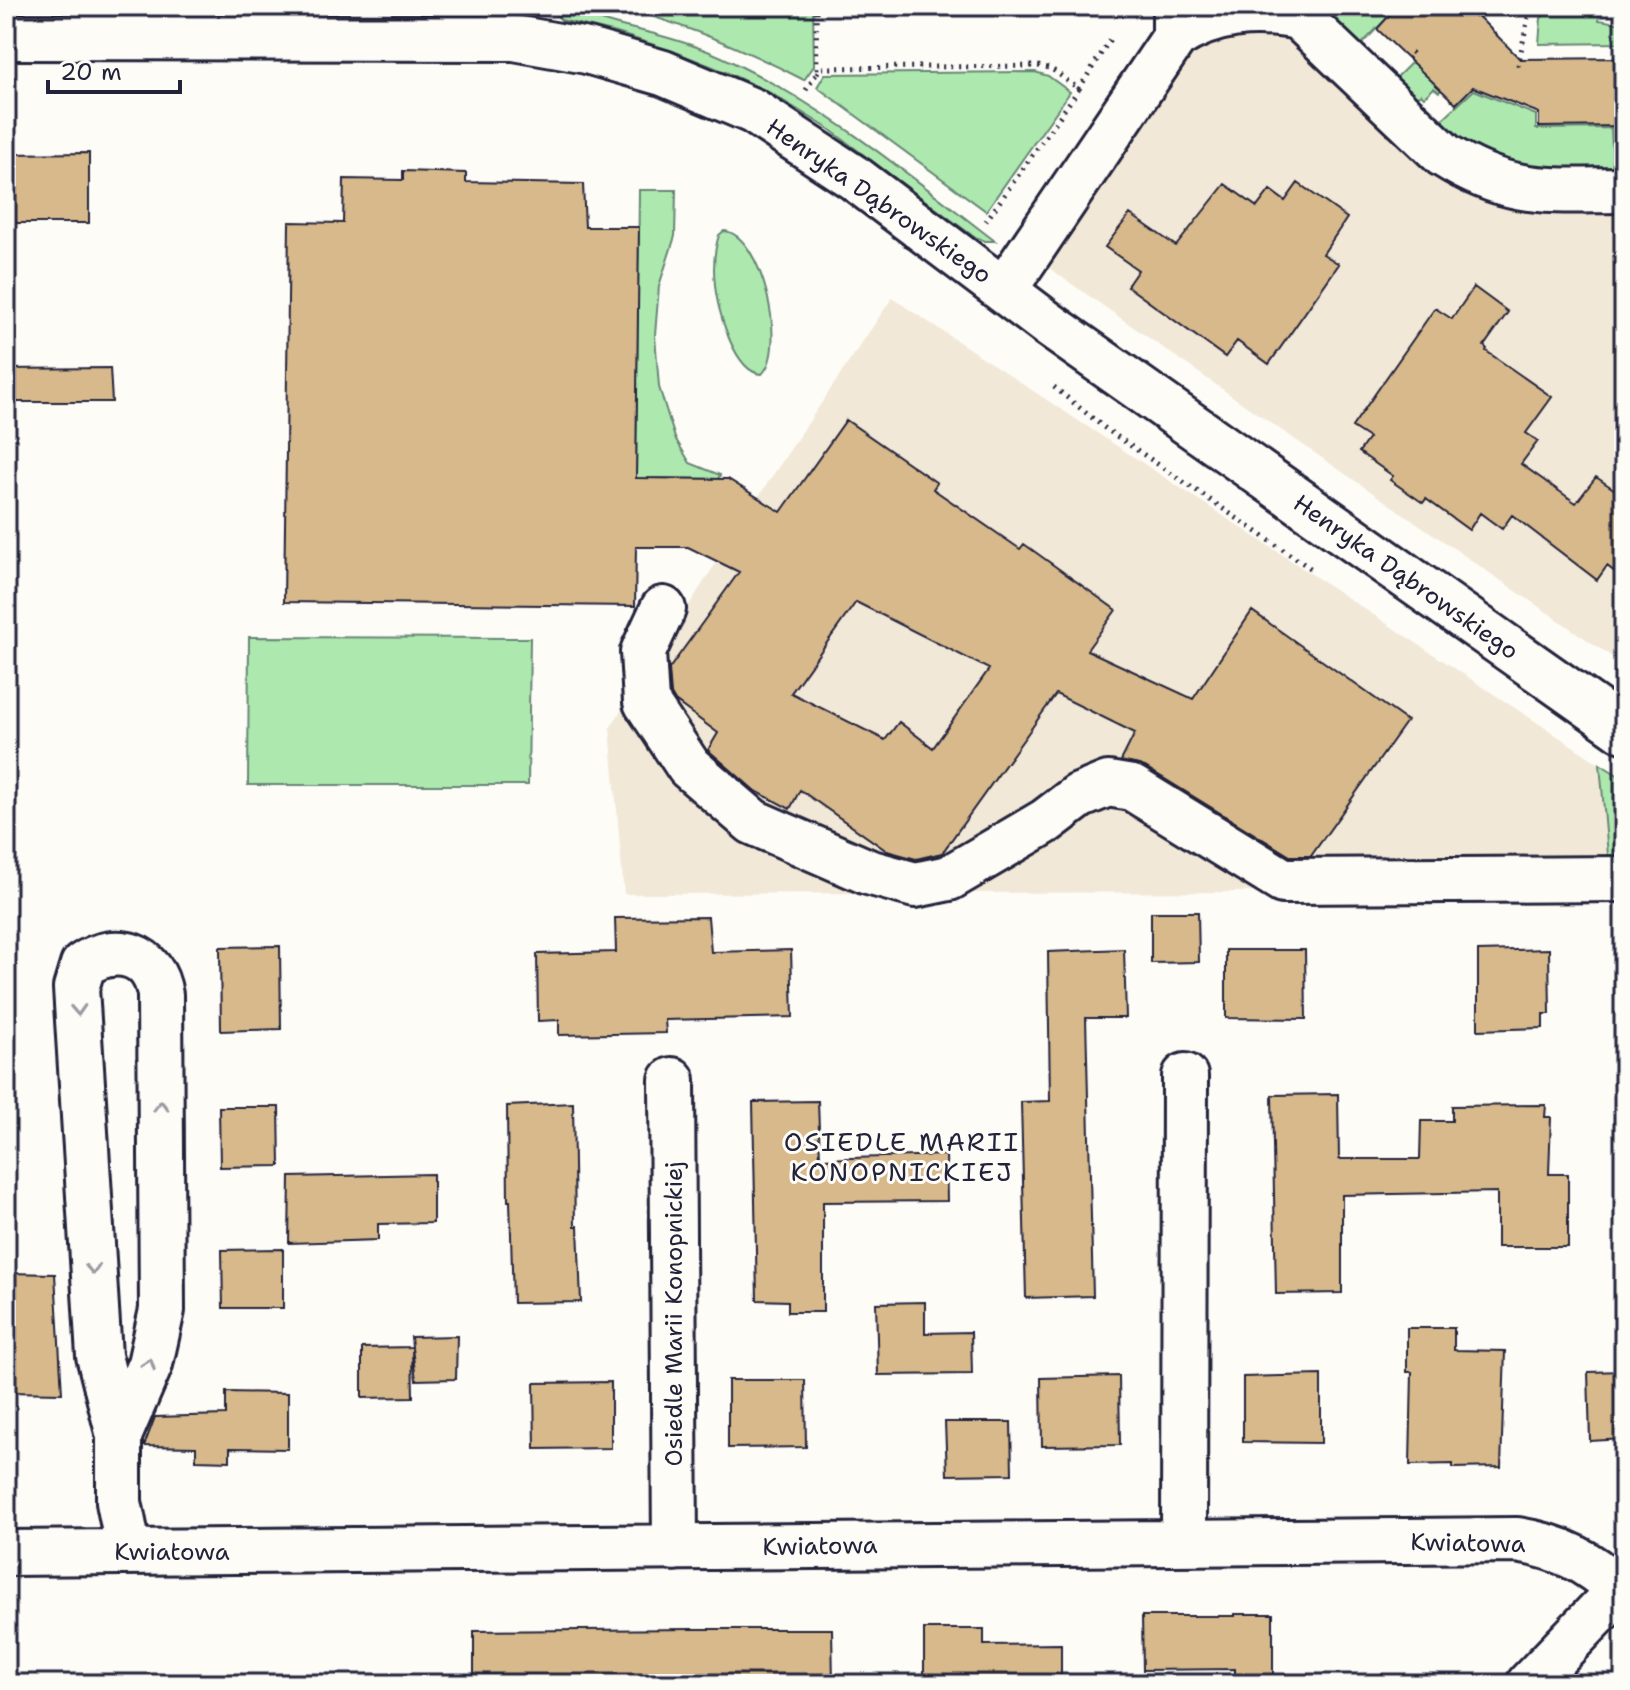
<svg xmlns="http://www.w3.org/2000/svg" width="1630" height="1690" font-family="'Shantell Sans',sans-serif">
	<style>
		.built { fill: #f2e8d7 }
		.green { fill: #ade9af; stroke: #688675; stroke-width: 2 }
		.building { fill: #d7b98b; stroke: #22223b; stroke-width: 2; fill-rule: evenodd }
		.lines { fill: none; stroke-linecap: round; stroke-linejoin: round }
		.minor-casing { stroke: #22223b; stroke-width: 50 }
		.path { stroke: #22223b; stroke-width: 5; stroke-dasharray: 2 6; stroke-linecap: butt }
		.minor { stroke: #fdfcf7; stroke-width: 44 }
		.oneway { stroke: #9a9aa2 }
		.labels { text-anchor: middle; stroke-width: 6; stroke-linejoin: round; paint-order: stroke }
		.street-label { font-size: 24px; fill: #22223b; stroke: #fdfcf7 }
		.neighbourhood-label { font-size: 26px; letter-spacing: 2px; fill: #22223b; stroke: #fdfcf7 }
	</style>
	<rect width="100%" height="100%" fill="#fdfcf7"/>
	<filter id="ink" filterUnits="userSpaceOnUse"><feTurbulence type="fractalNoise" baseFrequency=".0125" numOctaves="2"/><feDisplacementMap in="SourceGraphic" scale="16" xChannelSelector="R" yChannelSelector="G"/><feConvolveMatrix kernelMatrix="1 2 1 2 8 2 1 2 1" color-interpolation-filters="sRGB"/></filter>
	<g filter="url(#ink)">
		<path class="built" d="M 1267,11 L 1444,155 L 1624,190 L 1624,665 L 1252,410 L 1029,254 L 1157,62 Z
			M 892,298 L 1600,764 L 1610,891 L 624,894 L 610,728 L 761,493 Z"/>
		<path class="green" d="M 549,6 L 578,6 C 598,25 632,27 658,35 C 684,42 714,52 738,65 C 832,111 913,178 995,241 L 985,241 L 973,236 L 829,129 L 772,94 L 728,73 L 673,51 L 617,33 L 561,20 Z
			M 617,6 L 813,6 L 814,66 L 804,80 C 743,48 683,24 617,6 Z
			M 1317,6 L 1374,6 L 1387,18 L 1357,49 Z
			M 1554,6 L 1601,6 L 1599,20 L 1624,24 L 1624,43 L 1539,44 L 1541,18 Z
			M 1422,52 L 1451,81 L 1439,92 L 1434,88 L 1424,97 L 1421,94 L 1410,104 L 1390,84 Z
			M 1035,72 L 1048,76 L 1070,92 L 986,211 L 817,87 L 825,74 Z
			M 1474,90 L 1536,115 L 1536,129 L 1611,128 L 1613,169 L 1547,171 L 1484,161 L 1434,127 Z
			M 639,190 L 676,190 L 675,236 L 659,286 L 655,335 L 659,387 L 675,438 L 690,463 L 720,475 L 718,479 L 636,478 Z
			M 724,231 C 762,234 788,349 762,374 C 734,373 717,308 715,285 C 713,268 714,251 719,235 Z
			M 249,637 L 530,638 L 528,785 L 248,785 Z
			M 1600,764 L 1624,779 L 1624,879 L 1610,878 Z"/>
		<path class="building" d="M 1398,6 L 1468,6 L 1520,59 L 1624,58 L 1624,126 L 1539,127 L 1539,113 L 1473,87 L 1456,104 L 1377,29 Z
			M 89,153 L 89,223 L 6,223 L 6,154 Z
			M 403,171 L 466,173 L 466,182 L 583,184 L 585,227 L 639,227 L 636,478 L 728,479 L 781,512 L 846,420 L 937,483 L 933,489 L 1020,549 L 1024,544 L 1116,610 L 1087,650 L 1193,699 L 1252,611 L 1407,721 L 1311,856 L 1290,856 L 1145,767 L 1121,761 L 1135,733 L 1056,694 L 942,853 L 916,859 L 887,851 L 800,790 L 790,809 L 754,790 L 708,750 L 718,733 L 675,701 L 671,694 L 669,669 L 739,572 L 688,547 L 636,547 L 635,606 L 284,602 L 289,222 L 343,223 L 344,179 L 403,180 ZM 856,602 L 989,669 L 933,748 L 899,722 L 885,740 L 791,693 Z
			M 1298,183 L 1347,218 L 1323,254 L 1339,264 L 1269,364 L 1237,341 L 1225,357 L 1127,286 L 1138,270 L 1105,247 L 1130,214 L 1176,246 L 1225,184 L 1257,207 L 1270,190 L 1285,201 Z
			M 1474,287 L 1508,312 L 1484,346 L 1487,349 L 1486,351 L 1552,397 L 1526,433 L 1538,441 L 1521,464 L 1576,503 L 1596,477 L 1624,496 L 1624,579 L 1607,566 L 1597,580 L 1512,515 L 1502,529 L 1480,513 L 1469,530 L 1426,499 L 1423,503 L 1390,480 L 1393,476 L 1359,452 L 1369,438 L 1352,427 L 1435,308 L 1452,319 Z
			M 110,368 L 112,402 L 6,402 L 6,369 Z
			M 1151,912 L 1198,912 L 1199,962 L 1151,963 Z
			M 708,917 L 711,952 L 791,950 L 793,1017 L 665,1020 L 666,1033 L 559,1035 L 559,1020 L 538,1021 L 537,954 L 616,952 L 615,918 Z
			M 280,946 L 281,1029 L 221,1031 L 220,947 Z
			M 1124,949 L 1126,1018 L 1086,1018 L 1093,1296 L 1026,1298 L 1021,1102 L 1050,1101 L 1048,952 Z
			M 1549,949 L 1550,1014 L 1543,1014 L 1543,1028 L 1478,1030 L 1478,951 Z
			M 1226,950 L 1305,950 L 1306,1019 L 1226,1018 Z
			M 1338,1094 L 1339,1159 L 1420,1159 L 1421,1121 L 1452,1121 L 1452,1106 L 1546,1105 L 1545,1117 L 1551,1117 L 1549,1174 L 1568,1174 L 1568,1247 L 1497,1247 L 1497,1192 L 1342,1195 L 1342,1293 L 1276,1294 L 1272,1095 Z
			M 818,1101 L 820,1159 L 946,1155 L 947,1201 L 823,1202 L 823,1312 L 788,1312 L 788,1301 L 757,1300 L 753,1102 Z
			M 573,1103 L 575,1226 L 578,1226 L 581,1302 L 513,1303 L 510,1201 L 508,1201 L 507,1106 Z
			M 219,1107 L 279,1107 L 280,1166 L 220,1167 Z
			M 433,1174 L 433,1223 L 378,1224 L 378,1240 L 289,1243 L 290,1177 Z
			M 283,1249 L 283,1308 L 223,1308 L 222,1250 Z
			M 6,1273 L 55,1274 L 62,1393 L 6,1392 Z
			M 925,1302 L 925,1333 L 971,1332 L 972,1374 L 878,1375 L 876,1303 Z
			M 1407,1328 L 1454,1328 L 1454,1350 L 1505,1351 L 1501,1467 L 1453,1468 L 1453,1464 L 1410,1465 L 1412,1372 L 1407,1372 Z
			M 457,1336 L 456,1379 L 416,1380 L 412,1348 L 413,1397 L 362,1398 L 362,1348 L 412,1347 L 411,1337 Z
			M 1624,1371 L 1624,1439 L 1590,1441 L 1588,1372 Z
			M 1321,1375 L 1321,1443 L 1243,1442 L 1243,1377 Z
			M 1119,1376 L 1120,1445 L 1042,1446 L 1041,1378 Z
			M 728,1380 L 805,1380 L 806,1447 L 728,1448 Z
			M 611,1382 L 611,1448 L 535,1449 L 534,1383 Z
			M 226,1392 L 288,1393 L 288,1449 L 230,1448 L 230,1461 L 196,1460 L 196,1447 L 144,1446 L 155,1417 L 226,1415 Z
			M 945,1422 L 1011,1422 L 1012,1474 L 947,1475 Z
			M 1235,1614 L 1273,1614 L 1273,1684 L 1235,1684 L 1235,1669 L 1143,1670 L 1142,1616 L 1235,1616 Z
			M 692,1629 L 832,1629 L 833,1684 L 474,1684 L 474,1631 Z
			M 924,1629 L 984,1629 L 984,1645 L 1061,1644 L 1061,1684 L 924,1682 Z"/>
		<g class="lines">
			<g class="minor-casing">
				<path id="minor" d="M 1287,6 L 1444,155 C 1510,197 1550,190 1624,190
					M 6,37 L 514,38 L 587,51 L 663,73 L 753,111 L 856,179 L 1048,324 L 1624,730
					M 1175,37 C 1213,12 1254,9 1298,17
					M 1004,290 L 1175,37 L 1175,6
					M 663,609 L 643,652 L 646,702 L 689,767 L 753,822 L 868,872 L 915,885 L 949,878 L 1046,821 L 1079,796 L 1108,784 L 1132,788 L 1283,881 L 1624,879
					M 672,1080 L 675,1548
					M 119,1436 L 150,1364 L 162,1310 L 160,995 C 154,953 116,943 83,965 L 76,988 L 99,1356 L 119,1436 L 119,1502 L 129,1552
					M 1184,1543 L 1185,1076
					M 6,1553 L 1517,1540 C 1561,1547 1586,1560 1620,1590
					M 1529,1684 L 1624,1585"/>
			</g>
			<path class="path" d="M 1408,59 L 1413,54 L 1409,50
				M 1518,66 L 1528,18 L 1540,6
				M 817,73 L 820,68 L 1038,66 L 1050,68 L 1079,89 L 986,221
				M 1079,89 L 1112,36
				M 806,90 L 817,73 L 816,6
				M 1054,387 L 1106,429 L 1313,570"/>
			<use href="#minor" class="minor"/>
		</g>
		<defs><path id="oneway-chevron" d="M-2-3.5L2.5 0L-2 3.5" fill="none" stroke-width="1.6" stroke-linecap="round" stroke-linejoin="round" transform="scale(2)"/></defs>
		<g class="oneway">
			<use href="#oneway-chevron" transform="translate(78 1010) rotate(87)"/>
			<use href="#oneway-chevron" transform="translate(161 1106) rotate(-90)"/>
			<use href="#oneway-chevron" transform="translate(93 1269) rotate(87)"/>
			<use href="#oneway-chevron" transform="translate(149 1364) rotate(-71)"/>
		</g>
	</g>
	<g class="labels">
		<g class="street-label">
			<text transform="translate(879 201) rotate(35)" y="8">Henryka Dąbrowskiego</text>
			<text transform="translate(1406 577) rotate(35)" y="8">Henryka Dąbrowskiego</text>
			<text transform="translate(674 1314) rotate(-90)" y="8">Osiedle Marii Konopnickiej</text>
			<text transform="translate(1468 1543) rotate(1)" y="8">Kwiatowa</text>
			<text transform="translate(820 1546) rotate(-1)" y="8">Kwiatowa</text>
			<text x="172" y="1560">Kwiatowa</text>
		</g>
		<g class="neighbourhood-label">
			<text x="902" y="1151">OSIEDLE MARII<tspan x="902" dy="30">KONOPNICKIEJ</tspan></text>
		</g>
	</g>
	<rect width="1630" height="1690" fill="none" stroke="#fdfcf7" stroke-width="32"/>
	<rect x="16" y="16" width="1598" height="1658" fill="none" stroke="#22223b" stroke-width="3" filter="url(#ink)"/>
	<path d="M48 80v12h132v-12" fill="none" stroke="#22223b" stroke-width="4"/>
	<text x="60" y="80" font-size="24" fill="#22223b" stroke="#fdfcf7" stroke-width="6" paint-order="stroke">20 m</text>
</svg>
